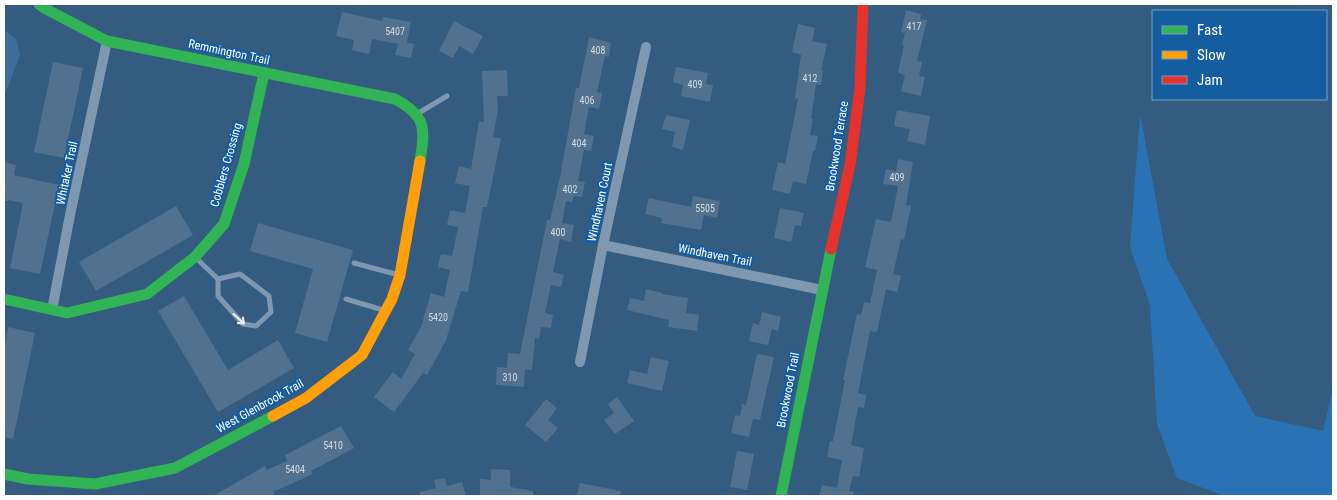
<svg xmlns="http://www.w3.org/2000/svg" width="1337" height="500" font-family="'Roboto Condensed',sans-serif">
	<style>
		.green { fill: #2973b5 }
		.water { fill: #3c6e9c }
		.building { fill: #52718e }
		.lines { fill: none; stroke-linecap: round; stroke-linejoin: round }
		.lane { stroke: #7f98b0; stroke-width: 5 }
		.street { stroke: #7f98b0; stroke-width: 10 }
		.fast { stroke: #30b455; stroke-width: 11 }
		.slow { stroke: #ff9f0a; stroke-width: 11 }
		.jam { stroke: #e5322d; stroke-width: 11 }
		.oneway { stroke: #ecf0f3 }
		.labels { text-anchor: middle; stroke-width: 4; stroke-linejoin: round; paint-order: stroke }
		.number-label { font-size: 10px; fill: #d4dce3 }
		.street-label { font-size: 12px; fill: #fff; stroke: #145d9f }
	</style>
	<rect width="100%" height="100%" fill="#345c80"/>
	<path class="green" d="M 1140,114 L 1167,259 L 1255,416 L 1323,431 L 1333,388 L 1333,496 L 1224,496 L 1177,478 L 1157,424 L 1150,305 L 1130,247 Z"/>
	<path class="water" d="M 4,30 L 16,39 L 20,55 L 4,97 Z"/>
	<path class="building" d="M 906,10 L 921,14 L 920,19 L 927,20 L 917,61 L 922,62 L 919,76 L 925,77 L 921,96 L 901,91 L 905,76 L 898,72 L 904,45 L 902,45 L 905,33 L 901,32 Z
		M 342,12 L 382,21 L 383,17 L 411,22 L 407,43 L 414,44 L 411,58 L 395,55 L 398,44 L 372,39 L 369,54 L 352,50 L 354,40 L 336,36 Z
		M 454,21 L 483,36 L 473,54 L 459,46 L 453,58 L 439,51 Z
		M 798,24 L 815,28 L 812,41 L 827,44 L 821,70 L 823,71 L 821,85 L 816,84 L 811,119 L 813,119 L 810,135 L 818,136 L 815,151 L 813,151 L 806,184 L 793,181 L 790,194 L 772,190 L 778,162 L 785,164 L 798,99 L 795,98 L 801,55 L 792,52 Z
		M 589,37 L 611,43 L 609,57 L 605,56 L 597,92 L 602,93 L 599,109 L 589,107 L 584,134 L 594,136 L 591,151 L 584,150 L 578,181 L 585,182 L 582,197 L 574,196 L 572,202 L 566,201 L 562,223 L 574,225 L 571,242 L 560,239 L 553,272 L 564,275 L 561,287 L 551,285 L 545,313 L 553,315 L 551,328 L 541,327 L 539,339 L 535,338 L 532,370 L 525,369 L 524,387 L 496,385 L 497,367 L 507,368 L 508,353 L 520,354 L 547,220 L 550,220 L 560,177 L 576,88 L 579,88 Z
		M 53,62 L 83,68 L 64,158 L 34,152 Z
		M 676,67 L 708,73 L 706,84 L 713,85 L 710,102 L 681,96 L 683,85 L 673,82 Z
		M 507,70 L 508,96 L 497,96 L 498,109 L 493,137 L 501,138 L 487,207 L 483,207 L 468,292 L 461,291 L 446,340 L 427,375 L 423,373 L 394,412 L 374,397 L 393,372 L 401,379 L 415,354 L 408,350 L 421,327 L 431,293 L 444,297 L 450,270 L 438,267 L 441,254 L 452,256 L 458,227 L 447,225 L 450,210 L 465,213 L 470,186 L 455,183 L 459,166 L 471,169 L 479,121 L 484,122 L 482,71 Z
		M 897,110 L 930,116 L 925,145 L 907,141 L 910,129 L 894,126 Z
		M 666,115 L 690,120 L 683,150 L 672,147 L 675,132 L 662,129 Z
		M 898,159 L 913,162 L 906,205 L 911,206 L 904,240 L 901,239 L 893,274 L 901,276 L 897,292 L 886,289 L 877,332 L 870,331 L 858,393 L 866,395 L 864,408 L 858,407 L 851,445 L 864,448 L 859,477 L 853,476 L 849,491 L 854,492 L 853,496 L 819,496 L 822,485 L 837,488 L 842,460 L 827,457 L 830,441 L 833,441 L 845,380 L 843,380 L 857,314 L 861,315 L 864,302 L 870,303 L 877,270 L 865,267 L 876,219 L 891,222 L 898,186 L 883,184 L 886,169 L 896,171 Z
		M 4,162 L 16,165 L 14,175 L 59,185 L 40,274 L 10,268 L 23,203 L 8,200 L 8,201 L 4,201 Z
		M 693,196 L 720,201 L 717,218 L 704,215 L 701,230 L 661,223 L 662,218 L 645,214 L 649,198 L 691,207 Z
		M 176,206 L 193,235 L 96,291 L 79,262 Z
		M 780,208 L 804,213 L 801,226 L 795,225 L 791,242 L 774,238 Z
		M 258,223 L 353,250 L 327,342 L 295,333 L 313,269 L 250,251 Z
		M 646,289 L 662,293 L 662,294 L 688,298 L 686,313 L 699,315 L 697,331 L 668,327 L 669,320 L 627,310 L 630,298 L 644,301 Z
		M 184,296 L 228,370 L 278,340 L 294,368 L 218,412 L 158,311 Z
		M 762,312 L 781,317 L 778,331 L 772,329 L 768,345 L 749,341 L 753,323 L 759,325 Z
		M 8,327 L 35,333 L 13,439 L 4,437 L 4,346 Z
		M 757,354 L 774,357 L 760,420 L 753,419 L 749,437 L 731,433 L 735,415 L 740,416 L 742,404 L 746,405 Z
		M 651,357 L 669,361 L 662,391 L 627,383 L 630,370 L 647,374 Z
		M 617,397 L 634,421 L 615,434 L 604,420 L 614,413 L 608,404 Z
		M 546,399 L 557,408 L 548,420 L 558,428 L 546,442 L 525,425 Z
		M 341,426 L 354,448 L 311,471 L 313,474 L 273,492 L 275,496 L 213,496 L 265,466 L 267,470 L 287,461 L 285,455 Z
		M 737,451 L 754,454 L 747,490 L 730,487 Z
		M 491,469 L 510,470 L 510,487 L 533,491 L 533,496 L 480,496 L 480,479 L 491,480 Z
		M 445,478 L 447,486 L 462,482 L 466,496 L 420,496 L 420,492 L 436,488 L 434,480 Z
		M 580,483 L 621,491 L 620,496 L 577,496 Z"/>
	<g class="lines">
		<path class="lane" d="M 417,114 L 447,96
			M 196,258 L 218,279 L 218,296 L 243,324 L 256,326 L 271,312 L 269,296 L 240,274 L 218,279
			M 354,263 L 399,275
			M 346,299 L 383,310"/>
		<path class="street" d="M 603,245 L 822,290
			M 52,310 L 70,215 L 107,41
			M 580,362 L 603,245 L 646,47"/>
		<path class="fast" d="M 39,4 L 44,8 L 107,41 L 395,99 C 427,116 425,129 420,161
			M 4,299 L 67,313 L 147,294 L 195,257 L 224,224 L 244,164 L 264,73
			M 4,474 L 28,479 L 95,484 L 175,468 L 273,416
			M 781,496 L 831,249"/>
		<path class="slow" d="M 273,416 L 306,398 L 362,355 L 392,299 L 400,275 L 420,161"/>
		<path class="jam" d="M 831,249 L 850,165 L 860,88 L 863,4"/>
	</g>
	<defs><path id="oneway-shaft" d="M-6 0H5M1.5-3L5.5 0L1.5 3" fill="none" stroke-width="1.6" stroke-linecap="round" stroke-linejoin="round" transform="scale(1.25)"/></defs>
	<use class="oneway" href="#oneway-shaft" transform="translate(239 319) rotate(42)"/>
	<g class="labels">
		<g class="number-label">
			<text x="914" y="30">417</text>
			<text x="395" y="35">5407</text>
			<text x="598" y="54">408</text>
			<text x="810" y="82">412</text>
			<text x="695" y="88">409</text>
			<text x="587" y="104">406</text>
			<text x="579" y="147">404</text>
			<text x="897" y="181">409</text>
			<text x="570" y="193">402</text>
			<text x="705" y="212">5505</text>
			<text x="558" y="236">400</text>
			<text x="438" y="321">5420</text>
			<text x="510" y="381">310</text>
			<text x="333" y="449">5410</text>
			<text x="295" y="473">5404</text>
		</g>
		<g class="street-label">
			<text transform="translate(229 52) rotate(12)" y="4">Remmington Trail</text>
			<text transform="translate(837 146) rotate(-81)" y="4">Brookwood Terrace</text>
			<text transform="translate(226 165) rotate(-74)" y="4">Cobblers Crossing</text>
			<text transform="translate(67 173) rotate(-78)" y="4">Whitaker Trail</text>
			<text transform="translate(600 202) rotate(-78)" y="4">Windhaven Court</text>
			<text transform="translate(715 255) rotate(11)" y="4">Windhaven Trail</text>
			<text transform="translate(788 390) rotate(-79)" y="4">Brookwood Trail</text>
			<text transform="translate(260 406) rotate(-29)" y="4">West Glenbrook Trail</text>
		</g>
	</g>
	<rect width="1337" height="500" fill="none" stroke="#ffffff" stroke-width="10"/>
	<rect x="1152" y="10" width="175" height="90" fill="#145d9f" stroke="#729ec5"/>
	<rect x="1162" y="26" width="25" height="8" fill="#30b455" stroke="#729ec5"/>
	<text x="1197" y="35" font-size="15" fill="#ffffff">Fast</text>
	<rect x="1162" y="51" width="25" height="8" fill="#ff9f0a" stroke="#729ec5"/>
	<text x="1197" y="60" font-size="15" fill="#ffffff">Slow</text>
	<rect x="1162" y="76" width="25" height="8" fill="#e5322d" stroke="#729ec5"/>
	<text x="1197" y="85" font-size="15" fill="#ffffff">Jam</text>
</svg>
